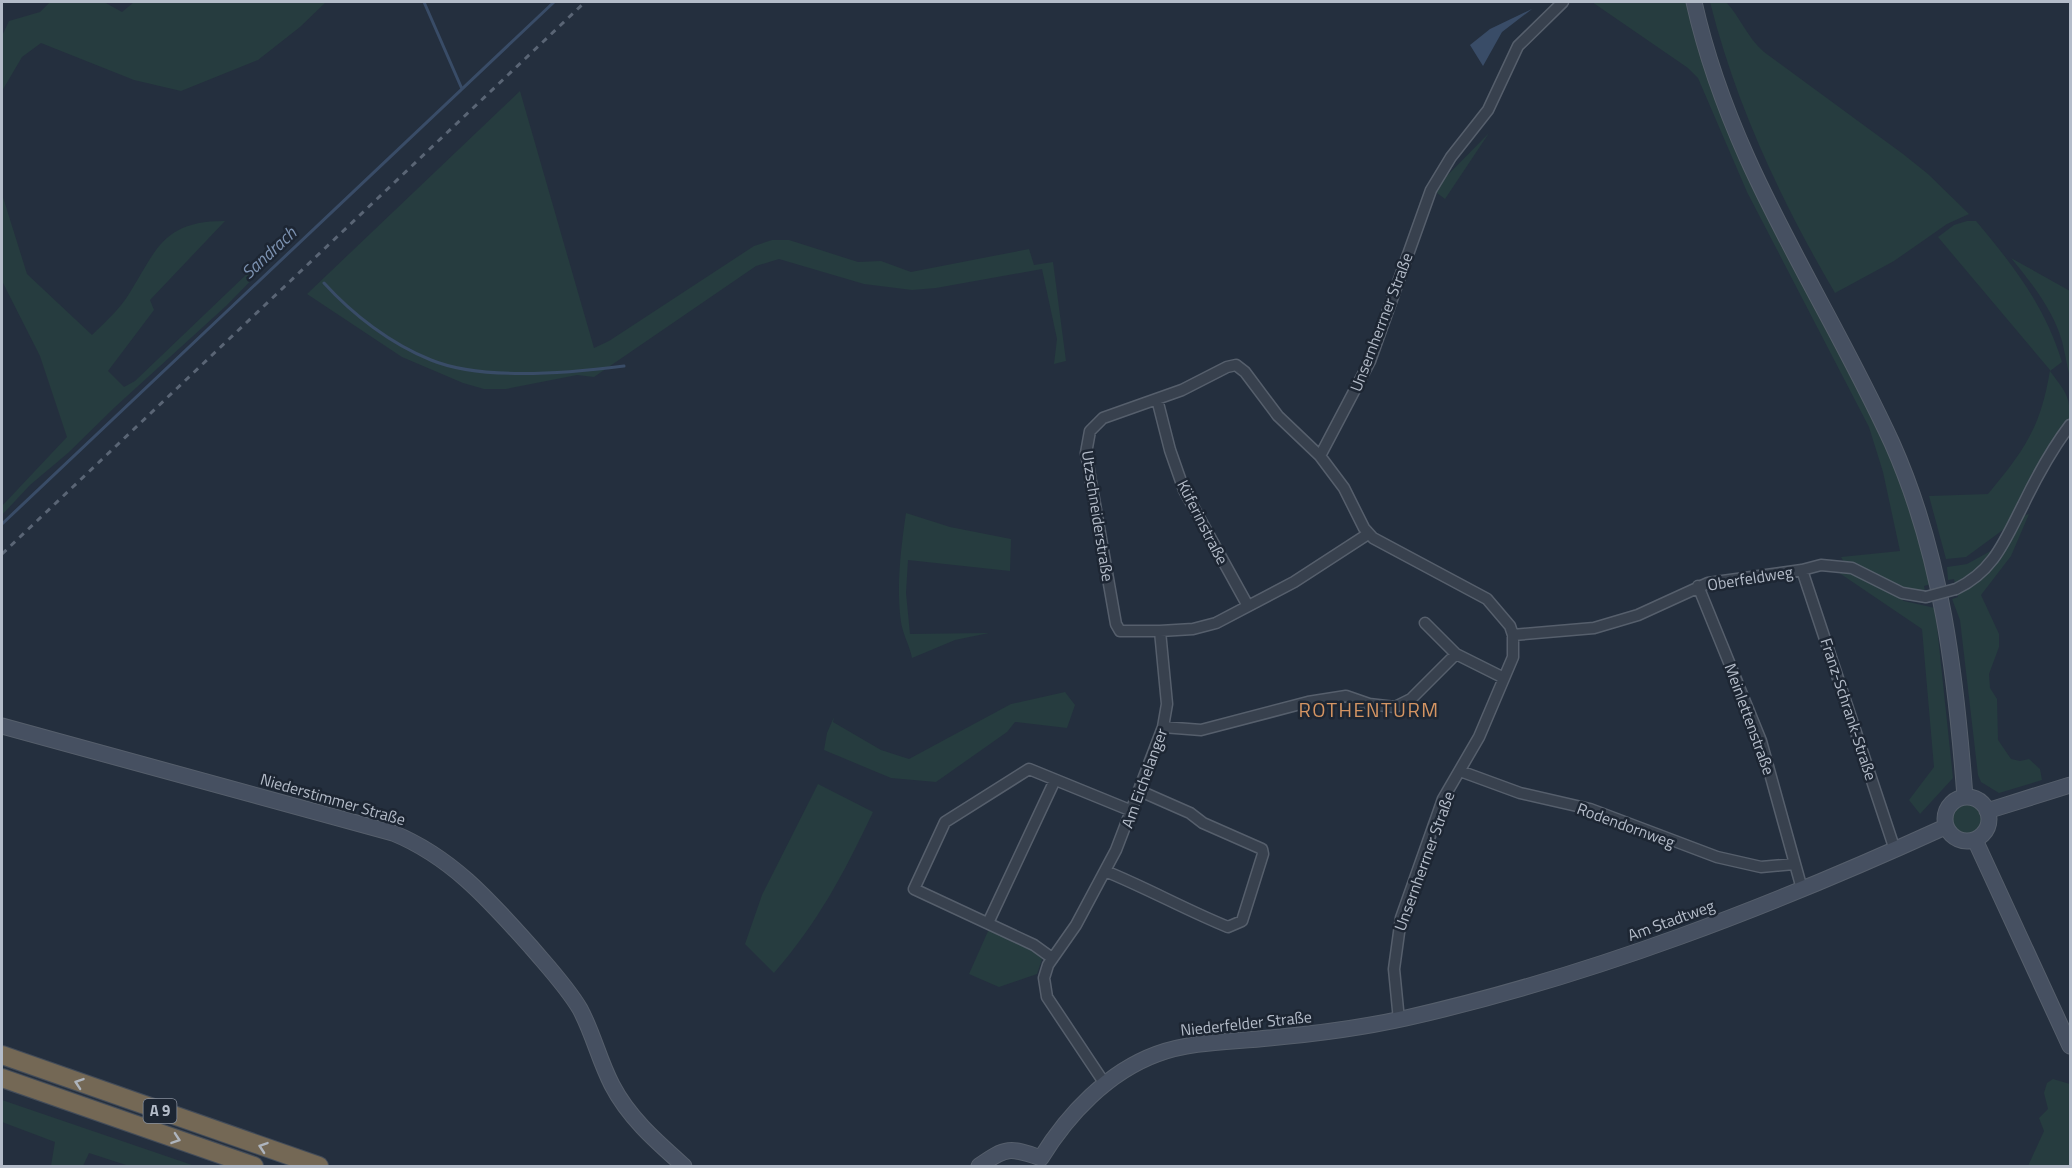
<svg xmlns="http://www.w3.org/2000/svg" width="2072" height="1168" font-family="'Titillium Web',sans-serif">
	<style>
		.green { fill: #263c3f }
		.water { fill: #394c67 }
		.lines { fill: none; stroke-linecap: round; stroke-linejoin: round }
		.stream { stroke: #394c67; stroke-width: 3 }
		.street-casing { stroke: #565f6c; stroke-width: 13 }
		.secondary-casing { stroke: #565f6c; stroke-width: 17 }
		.highway-casing { stroke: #434c59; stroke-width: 20 }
		.street { stroke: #38414e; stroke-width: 10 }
		.secondary { stroke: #465061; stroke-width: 15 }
		.highway { stroke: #746855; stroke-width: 18 }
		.rail { stroke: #5a6575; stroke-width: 3; stroke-dasharray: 6 6; stroke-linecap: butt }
		.street-bridge-casing { stroke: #565f6c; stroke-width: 13; stroke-linecap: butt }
		.street-bridge { stroke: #38414e; stroke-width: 10 }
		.oneway { stroke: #aeb4bd }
		.labels { text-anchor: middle; stroke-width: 5; stroke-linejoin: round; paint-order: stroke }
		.shield { fill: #1d2633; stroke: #878f9c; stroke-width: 1.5 }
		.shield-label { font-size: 15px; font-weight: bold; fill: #b4bcc9 }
		.street-label { font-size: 16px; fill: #b4bcc9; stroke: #1d2633 }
		.water-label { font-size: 18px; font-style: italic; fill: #7c92b1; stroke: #1d2633 }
		.quarter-label { font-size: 20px; letter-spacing: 1.5px; fill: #d59563; stroke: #1d2633 }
	</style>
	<rect width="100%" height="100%" fill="#242f3e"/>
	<path class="green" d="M 50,2 L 104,2 L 122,12 L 134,2 L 326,2 L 300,27 L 258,60 L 181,91 L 134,80 L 41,43 L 22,57 L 2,91 L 2,36 L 9,21 L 40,12 Z
		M 1592,2 L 1687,2 L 1708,79 L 1746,172 L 1892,455 L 1924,554 L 1931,584 L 1924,586 L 1925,591 C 1893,589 1873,570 1844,562 L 1841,557 L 1900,551 L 1883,472 L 1869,427 L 1747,192 L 1698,78 L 1688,68 Z
		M 1710,2 L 1726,2 C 1741,18 1746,36 1764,52 L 1903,154 L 1928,174 L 1969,214 L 1947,224 L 1894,261 L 1835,293 C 1781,201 1736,105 1710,2 Z
		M 520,91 L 594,348 L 609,341 L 754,246 L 772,240 L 789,240 L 858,262 L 881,261 L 911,272 L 1029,249 L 1034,265 L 1053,262 L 1066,361 L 1054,364 L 1057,339 L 1042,269 L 936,288 L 912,290 L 864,284 L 779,259 L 756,266 L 594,377 L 577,375 L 506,389 L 484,389 L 463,383 L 402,357 L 307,294 Z
		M 1489,133 L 1445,199 L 1433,190 Z
		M 2,194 L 27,274 L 92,335 C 104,323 120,309 129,294 C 157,249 163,221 225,221 L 150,300 L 154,310 L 108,371 L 124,387 L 135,381 L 274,248 L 274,243 L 279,243 L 282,249 L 226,306 L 115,407 L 68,453 L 30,485 L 2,515 L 2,506 L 67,437 L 40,356 L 2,281 Z
		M 1967,221 L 1976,221 C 2013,265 2045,306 2062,362 L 2050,371 C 2062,388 2072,396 2069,419 L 2028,489 L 2011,524 L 1966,557 L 1946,559 L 1929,496 L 1988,494 C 2024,451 2041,427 2050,370 L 1938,237 L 1954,225 Z
		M 2011,258 L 2070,291 L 2070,378 C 2067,366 2065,353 2062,341 C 2053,310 2031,282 2011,258 Z
		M 906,513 L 950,527 L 1011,539 L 1010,571 L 908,560 L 906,593 L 910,634 L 989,633 L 955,640 L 912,658 C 910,646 903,635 901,622 C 896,586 901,548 906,513 Z
		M 2029,514 L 2011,556 L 1981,595 L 1999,634 L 1999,647 L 1989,674 L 1990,688 L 1997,699 L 1998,740 L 2011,759 L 2020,761 L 2029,759 L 2040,769 L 2042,780 L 1999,793 L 1981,782 L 1978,775 L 1960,620 L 1952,599 L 1958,597 L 1957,593 C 1993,581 2008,548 2023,516 Z
		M 1998,547 L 1972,575 L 1955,584 L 1954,579 L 1948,580 L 1947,567 L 1967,564 Z
		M 1832,568 L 1866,578 L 1904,601 L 1935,608 L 1953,778 L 1920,814 L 1909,800 L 1934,767 L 1922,629 Z
		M 1065,692 L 1075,705 L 1067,728 L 1015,722 L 1007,732 L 936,782 L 891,778 L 824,750 L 827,733 L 834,717 L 833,722 L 881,750 L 909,759 L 1011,704 Z
		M 818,784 L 873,812 C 844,873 819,921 774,973 L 745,944 L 762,895 Z
		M1948 819a18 18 0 1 1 36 0a18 18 0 1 1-36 0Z
		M 989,929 L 1031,949 L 1042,959 L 1037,974 L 999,987 L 969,974 Z
		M 2053,1079 L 2070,1084 L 2070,1166 L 2028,1166 L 2044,1131 L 2039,1118 L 2048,1109 L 2044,1093 L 2047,1083 Z
		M 2,1100 L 195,1166 L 129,1166 L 89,1153 L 83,1166 L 51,1166 L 55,1142 L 2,1122 Z"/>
	<path class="water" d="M 1532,9 L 1502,32 L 1483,66 L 1470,45 L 1490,29 Z"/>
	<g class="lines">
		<path class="stream" d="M 424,2 L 462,89
			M 324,283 C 353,315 391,344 431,360 C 482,381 570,373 624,366
			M 2,524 L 554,2"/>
		<g class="street-casing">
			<path id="street" d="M 1157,399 L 1170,450 L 1184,490 L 1248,606
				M 1802,570 L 1895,850
				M 1698,586 L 1761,741 L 1802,889
				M 1956,589 C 1994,571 2005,540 2023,505 C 2036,478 2052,449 2070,425
				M 1425,623 L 1456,654
				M 1160,631 L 1120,631 L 1116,624 L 1086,453 L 1090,431 L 1103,418 L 1182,390 L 1227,367 L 1236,365 L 1245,372 L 1278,416 L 1320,456
				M 1513,635 L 1594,628 L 1638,615 L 1708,583 L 1802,570 L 1821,565 L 1852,568 L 1902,593 L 1926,597
				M 1163,727 L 1201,730 L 1308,702 L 1346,696 L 1369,704 L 1395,707 L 1411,699 L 1456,654 L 1504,678
				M 1460,771 L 1520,793 L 1590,809 L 1717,857 L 1761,867 L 1794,864
				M 1105,871 C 1147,888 1186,910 1228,927 L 1242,921 L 1263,854 L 1262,849 L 1203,823 L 1190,813 L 1140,791
				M 988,923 L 1055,780
				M 1052,958 L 1034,945 L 914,889 L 945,822 L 1029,769 L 1132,811
				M 1399,1020 L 1394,969 L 1401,918 L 1443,799 L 1479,737 L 1513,657 L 1513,635 L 1510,626 L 1487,599 L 1373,538 L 1364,528 L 1344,488 L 1320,456 L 1370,361 L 1431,190 L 1451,157 L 1488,110 L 1518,46 L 1563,2
				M 1105,1084 L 1047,997 L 1044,978 L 1048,965 L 1076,925 L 1116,850 L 1163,727 L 1167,704 L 1160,631 L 1193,629 L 1216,623 L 1294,582 L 1368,534"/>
		</g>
		<g class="secondary-casing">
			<path id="secondary" d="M 1694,2 C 1731,167 1823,292 1892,443 C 1942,555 1956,676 1965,797
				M 2,726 L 393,833 C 452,857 491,902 532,948 C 549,968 567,987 580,1009 C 593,1033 599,1060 612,1085 C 629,1118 657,1142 684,1166
				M1945 819a22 22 0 1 1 44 0a22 22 0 1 1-44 0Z
				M 1987,811 L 2070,785
				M 1975,840 L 2070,1046
				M 979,1166 C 1006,1147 1010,1147 1041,1158 C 1068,1114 1108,1072 1157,1054 C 1192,1041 1232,1042 1269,1038 C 1315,1034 1361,1028 1406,1018 C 1592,976 1772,906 1945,827"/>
		</g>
		<g class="highway-casing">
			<path id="highway" d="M 2,1055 L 319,1166
				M 2,1078 L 254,1166"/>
		</g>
		<use href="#street" class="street"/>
		<use href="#secondary" class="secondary"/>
		<use href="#highway" class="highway"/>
		<path class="rail" d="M 2,554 L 585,2"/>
		<g class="street-bridge-casing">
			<path id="street-bridge" d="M 1926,597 L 1956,589"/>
		</g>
		<use href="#street-bridge" class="street-bridge"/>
	</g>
	<defs><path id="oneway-chevron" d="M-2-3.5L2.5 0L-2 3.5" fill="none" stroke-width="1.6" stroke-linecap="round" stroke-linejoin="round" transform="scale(1.5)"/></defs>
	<g class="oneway">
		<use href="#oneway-chevron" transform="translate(79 1083) rotate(-161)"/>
		<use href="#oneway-chevron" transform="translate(176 1139) rotate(19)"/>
		<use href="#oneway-chevron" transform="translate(263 1147) rotate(-161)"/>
	</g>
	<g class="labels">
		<rect class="shield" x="143.5" y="1099" width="33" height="24" rx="4.5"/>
		<g class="shield-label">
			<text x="160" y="1116">A 9</text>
		</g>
		<g class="street-label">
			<text transform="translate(1381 322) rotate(-69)" y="6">Unsernherrner Straße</text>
			<text transform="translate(1098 516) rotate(81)" y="6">Utzschneiderstraße</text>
			<text transform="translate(1203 522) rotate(63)" y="6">Küferinstraße</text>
			<text transform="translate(1750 578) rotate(-9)" y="6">Oberfeldweg</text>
			<text transform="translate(1849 709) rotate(72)" y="6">Franz-Schrank-Straße</text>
			<text transform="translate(1750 719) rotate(70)" y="6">Meinlettenstraße</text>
			<text transform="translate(1144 778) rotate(-70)" y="6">Am Eichelanger</text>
			<text transform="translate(333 799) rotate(16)" y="6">Niederstimmer Straße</text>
			<text transform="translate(1626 825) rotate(20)" y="6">Rodendornweg</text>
			<text transform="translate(1424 861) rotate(-70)" y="6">Unsernherrner Straße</text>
			<text transform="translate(1671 920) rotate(-20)" y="6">Am Stadtweg</text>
			<text transform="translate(1246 1023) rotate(-6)" y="6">Niederfelder Straße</text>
		</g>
		<g class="water-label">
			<text transform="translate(269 253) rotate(-43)" y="6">Sandrach</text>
		</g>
		<g class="quarter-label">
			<text x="1369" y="717">ROTHENTURM</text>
		</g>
	</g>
	<rect width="2072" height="1168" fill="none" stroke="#b4bcc9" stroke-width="6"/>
</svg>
